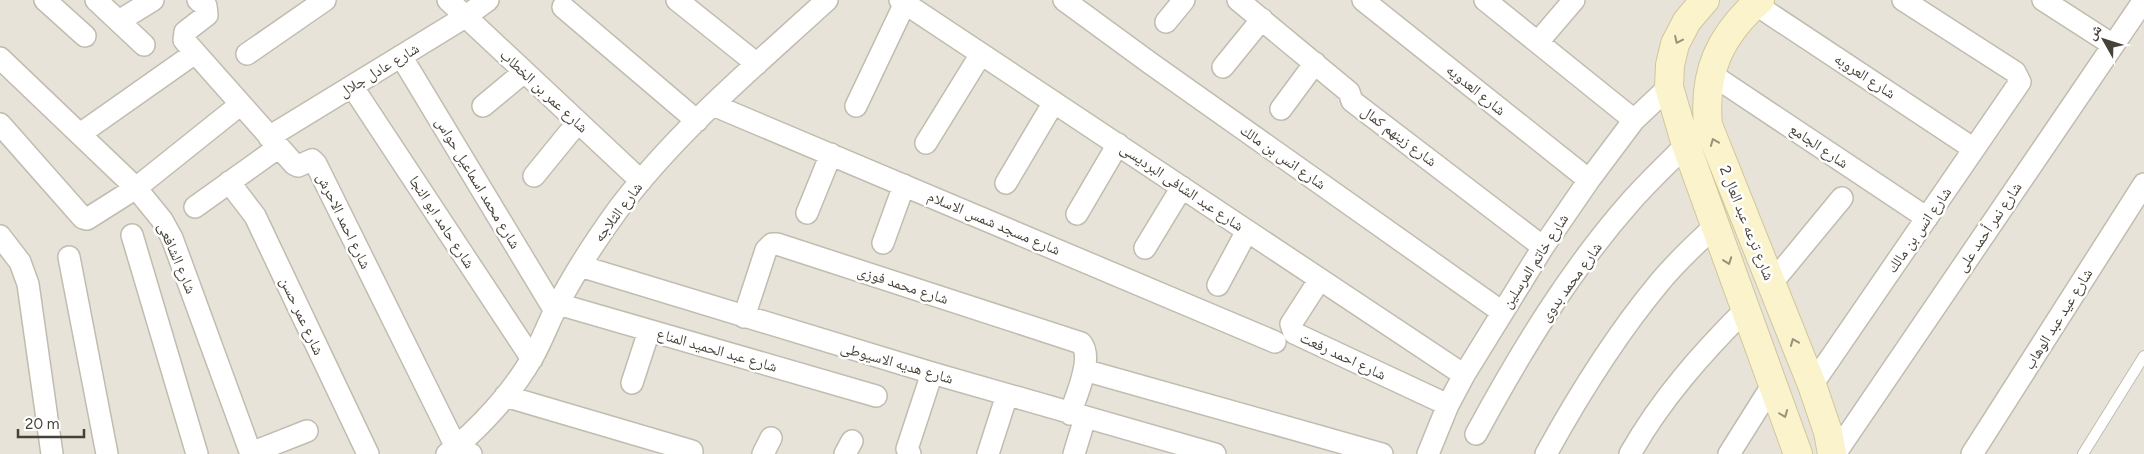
<svg xmlns="http://www.w3.org/2000/svg" width="2144" height="454" font-family="Figtree,'Noto Naskh Arabic',sans-serif">
	<style>
		.residential { fill: #e7e3d8 }
		.lines { fill: none; stroke-linecap: round; stroke-linejoin: round }
		.lane-casing { stroke: #c1bcaf; stroke-width: 12 }
		.street-casing { stroke: #c1bcaf; stroke-width: 24 }
		.secondary-casing { stroke: #d0c69c; stroke-width: 30 }
		.lane { stroke: #fff; stroke-width: 10 }
		.street { stroke: #fff; stroke-width: 21 }
		.secondary { stroke: #fbf3cc; stroke-width: 28 }
		.oneway { stroke: #98927b }
		.labels { text-anchor: middle; stroke-width: 5; stroke-linejoin: round; paint-order: stroke }
		.street-label { font-size: 15px; fill: #474238; stroke: #fff }
	</style>
	<rect width="100%" height="100%" fill="#f3f1e9"/>
	<path class="residential" d="M 0,0 L 2144,0 L 2144,454 L 0,454 Z"/>
	<g class="lines">
		<g class="lane-casing">
			<path id="lane" d="M 2083,454 L 2144,356"/>
		</g>
		<g class="street-casing">
			<path id="street" d="M 45,0 L 85,36
				M 96,0 L 144,45
				M 198,0 L 206,6 L 207,15 L 185,32 L 184,40 L 294,164 L 298,166 L 312,160 L 316,164 L 456,447 L 471,454
				M 448,0 L 641,181
				M 677,0 L 757,64
				M 900,0 L 1464,375
				M 1064,0 L 1150,63 L 1502,312
				M 1238,0 L 1349,92 L 1352,101 L 1543,247
				M 1363,0 L 1589,180
				M 1485,0 L 1634,120
				M 2043,0 L 2113,45
				M 1755,4 L 1974,149
				M 563,7 L 697,121
				M 119,21 L 153,0
				M 1166,22 L 1184,0
				M 1538,42 L 1574,0
				M 247,54 L 325,0
				M 401,56 L 555,311
				M 0,58 L 136,188 L 162,220 L 172,238 L 251,454
				M 1223,67 L 1262,19
				M 1711,74 L 1927,218
				M 352,86 L 532,359
				M 713,105 L 1275,342
				M 483,106 L 524,72
				M 856,106 L 905,3
				M 1281,109 L 1315,63
				M 0,124 L 83,218 L 87,219 L 136,188 L 241,104
				M 80,134 L 195,53
				M 269,137 L 465,17 L 488,0
				M 926,143 L 981,54
				M 534,176 L 578,122
				M 229,182 L 255,216 L 368,454
				M 1006,183 L 1054,102
				M 195,207 L 279,147
				M 807,213 L 831,154
				M 1077,214 L 1118,144
				M 132,235 L 197,454
				M 0,236 L 20,262 L 28,284 L 52,454
				M 883,243 L 904,185
				M 1145,248 L 1182,187
				M 69,257 L 107,454
				M 580,266 L 932,373 L 1215,454
				M 1320,279 L 1291,324 L 1294,333 L 1448,405
				M 1771,284 L 1842,198
				M 1218,285 L 1247,231
				M 558,304 L 876,396
				M 744,317 L 766,250 L 772,244 L 777,244 L 1081,343 C 1094,358 1076,396 1070,414
				M 1084,370 L 1382,454
				M 632,383 L 649,331
				M 1812,385 L 2020,82 L 2015,72 L 1903,0
				M 505,396 L 692,451
				M 1476,434 C 1521,351 1570,270 1632,200 C 1649,181 1668,163 1686,145
				M 251,453 L 307,431
				M 447,454 C 478,430 513,392 532,358 C 541,343 547,326 555,310 C 573,275 595,241 619,208 C 678,130 755,66 827,0
				M 763,454 L 771,438
				M 845,454 L 852,441
				M 910,454 L 907,449 L 932,373
				M 988,454 L 1007,395
				M 1074,454 L 1085,418
				M 1428,454 L 1448,405 L 1464,375 L 1543,247 L 1589,180 L 1634,120 L 1669,87
				M 1546,454 C 1579,394 1615,336 1659,283 C 1676,262 1696,244 1715,226
				M 1630,454 C 1661,399 1702,353 1746,309
				M 1729,454 L 1773,384
				M 1835,454 L 2144,0
				M 1972,454 L 2144,184"/>
		</g>
		<g class="secondary-casing">
			<path id="secondary" d="M 1705,0 L 1687,21 L 1675,44 L 1670,65 L 1669,87 L 1686,145 L 1798,454
				M 1760,0 C 1720,35 1703,72 1708,125 L 1812,385 L 1828,432 L 1832,454"/>
		</g>
		<use href="#lane" class="lane"/>
		<use href="#street" class="street"/>
		<use href="#secondary" class="secondary"/>
	</g>
	<defs><path id="oneway-chevron" d="M-2-3.5L2.5 0L-2 3.5" fill="none" stroke-width="1.6" stroke-linecap="round" stroke-linejoin="round" transform="scale(1.25)"/></defs>
	<g class="oneway">
		<use href="#oneway-chevron" transform="translate(1678 40) rotate(115)"/>
		<use href="#oneway-chevron" transform="translate(1714 142) rotate(-112)"/>
		<use href="#oneway-chevron" transform="translate(1728 261) rotate(70)"/>
		<use href="#oneway-chevron" transform="translate(1794 342) rotate(-112)"/>
		<use href="#oneway-chevron" transform="translate(1784 414) rotate(69)"/>
	</g>
	<g class="labels">
		<g class="street-label">
			<text transform="translate(379 70) rotate(-31)" y="5">شارع عادل جلال</text>
			<text transform="translate(1865 76) rotate(33)" y="5">شارع العروبه</text>
			<text transform="translate(1476 90) rotate(39)" y="5">شارع العدويه</text>
			<text transform="translate(544 91) rotate(43)" y="5">شارع عمر بن الخطاب</text>
			<text transform="translate(1399 136) rotate(37)" y="5">شارع زينهم كمال</text>
			<text transform="translate(1819 146) rotate(34)" y="5">شارع الجامع</text>
			<text transform="translate(1283 157) rotate(35)" y="5">شارع انس بن مالك</text>
			<text transform="translate(478 183) rotate(59)" y="5">شارع محمد اسماعيل حواس</text>
			<text transform="translate(1182 187) rotate(34)" y="5">شارع عبد الشافى البرديسى</text>
			<text transform="translate(618 212) rotate(-53)" y="5">شارع الثلاجه</text>
			<text transform="translate(344 221) rotate(64)" y="5">شارع احمد الاحرش</text>
			<text transform="translate(442 222) rotate(57)" y="5">شارع حامد ابو النجا</text>
			<text transform="translate(994 223) rotate(23)" y="5">شارع مسجد شمس الاسلام</text>
			<text transform="translate(1747 223) rotate(68)" y="5">شارع ترعه عبد العال 2</text>
			<text transform="translate(1989 227) rotate(-56)" y="5">شارع نمر أحمد على</text>
			<text transform="translate(1919 230) rotate(-55)" y="5">شارع انس بن مالك</text>
			<text transform="translate(177 258) rotate(67)" y="5">شارع الشافعى</text>
			<text transform="translate(1535 261) rotate(-57)" y="5">شارع خاتم المرسلين</text>
			<text transform="translate(1571 282) rotate(-54)" y="5">شارع محمد بدوى</text>
			<text transform="translate(903 285) rotate(18)" y="5">شارع محمد فوزى</text>
			<text transform="translate(302 316) rotate(65)" y="5">شارع عمر حسن</text>
			<text transform="translate(2058 319) rotate(-58)" y="5">شارع عيد عبد الوهاب</text>
			<text transform="translate(717 350) rotate(16)" y="5">شارع عبد الحميد المناع</text>
			<text transform="translate(1343 356) rotate(25)" y="5">شارع احمد رفعت</text>
			<text transform="translate(897 363) rotate(16)" y="5">شارع هديه الاسيوطى</text>
		</g>
	</g>
	<g transform="translate(2104 40) rotate(309)" stroke="#ffffff" stroke-width="4" paint-order="stroke">
	<path d="M0-4L9 19L0 12L-9 19Z" fill="#474238"/>
	<text y="-8" font-size="14" font-weight="bold" text-anchor="middle" fill="#474238">ش</text>
	</g>
	<path d="M18 429v8h66v-8" fill="none" stroke="#474238" stroke-width="2.5"/>
	<text x="25" y="429" font-size="15" fill="#474238" stroke="#ffffff" stroke-width="4" paint-order="stroke">20 m</text>
</svg>
